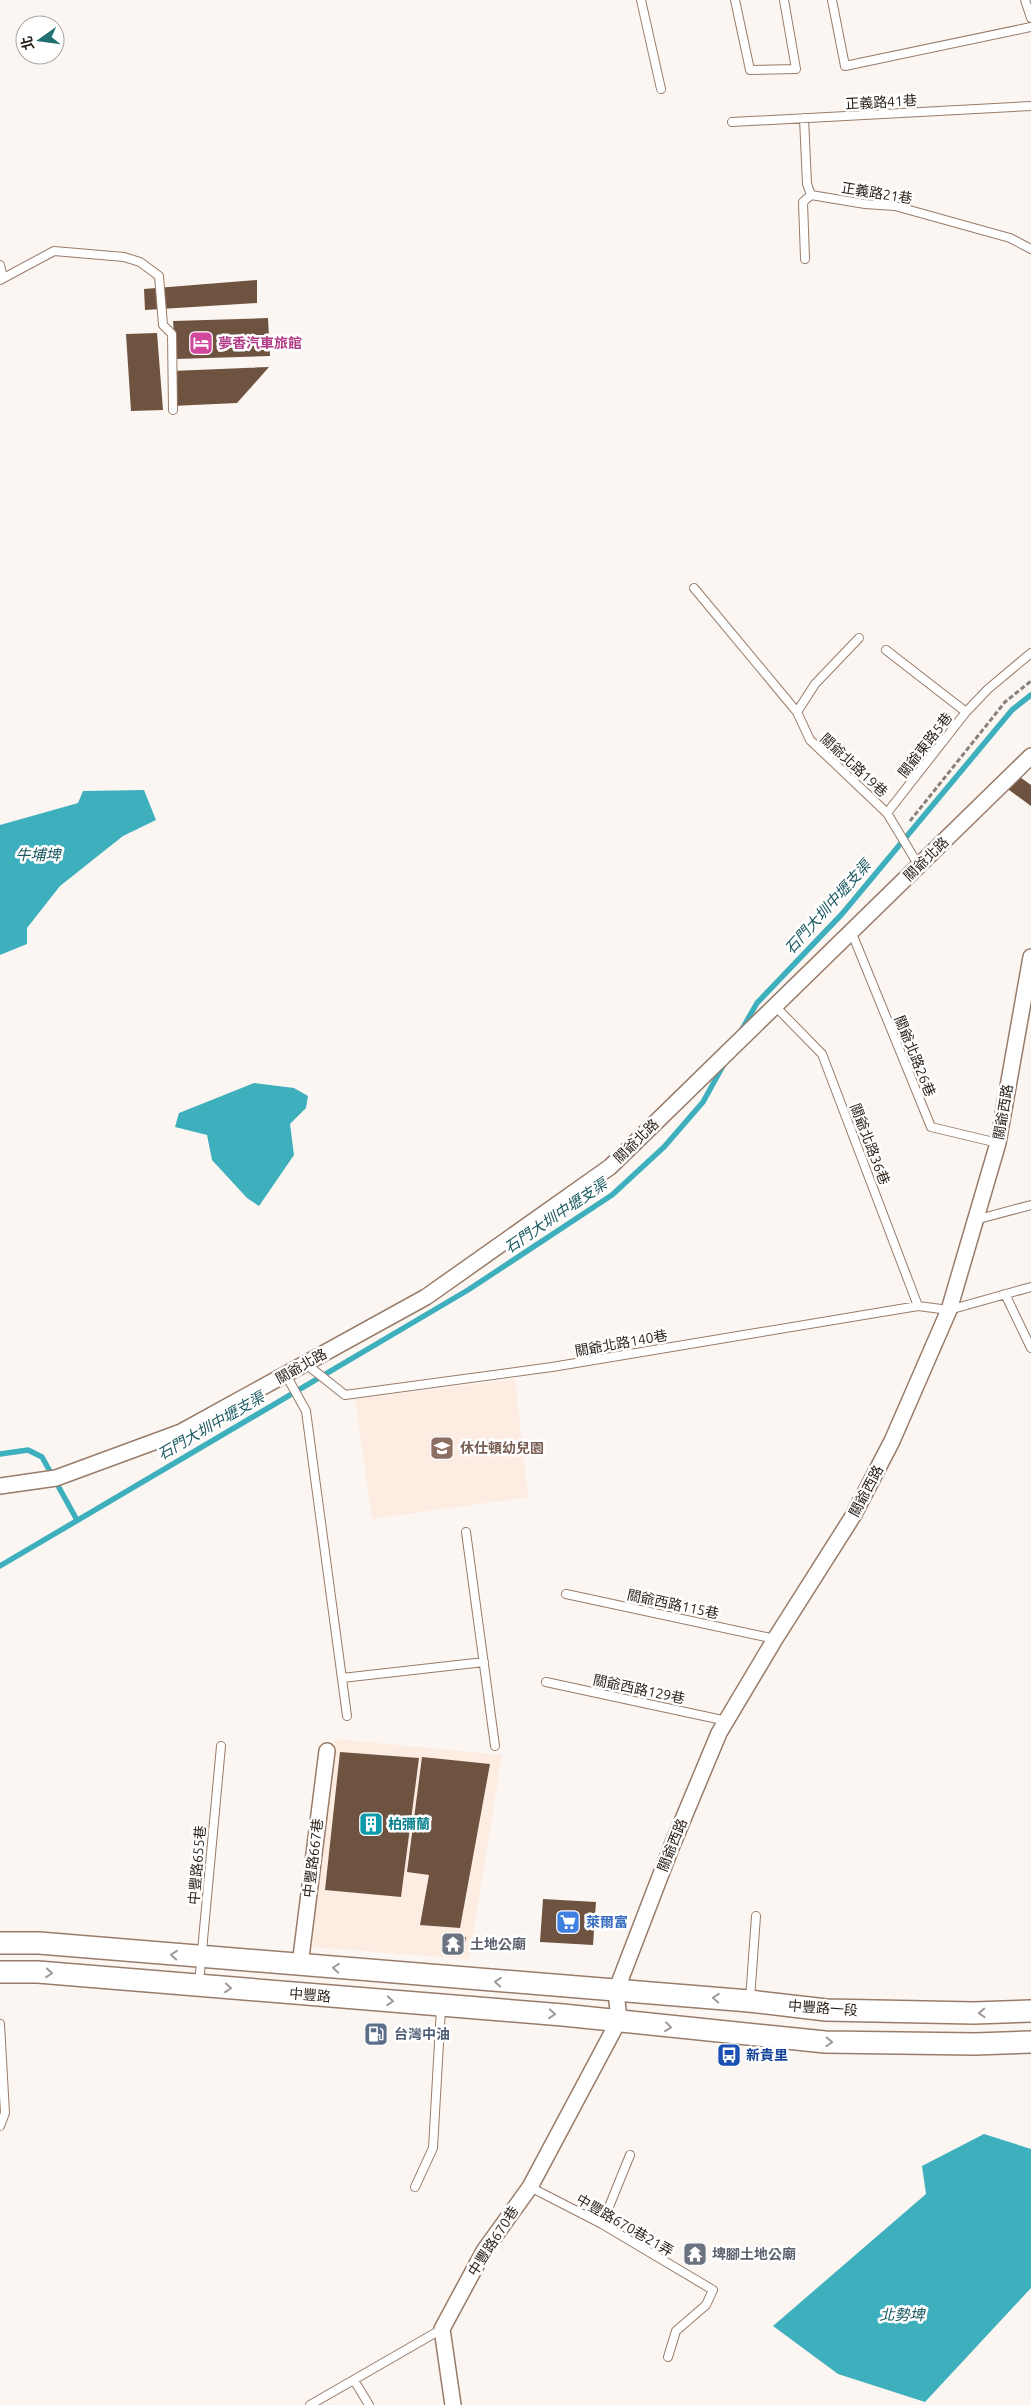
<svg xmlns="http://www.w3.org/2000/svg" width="1031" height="2405" font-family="Ubuntu,'Noto Sans TC',sans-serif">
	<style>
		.built { fill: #fcece1 }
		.water { fill: #3eb0bd }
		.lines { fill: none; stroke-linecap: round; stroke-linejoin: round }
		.stream { stroke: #3eb0bd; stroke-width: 5.5 }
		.building { fill: #6e5341 }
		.service-casing { stroke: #987c69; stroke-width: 10 }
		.minor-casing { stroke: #987c69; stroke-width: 18 }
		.secondary-casing { stroke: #987c69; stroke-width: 24 }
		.path { stroke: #8a817b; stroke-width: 3; stroke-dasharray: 5 2.5; stroke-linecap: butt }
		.service { stroke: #fff; stroke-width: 8 }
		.minor { stroke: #fff; stroke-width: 15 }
		.secondary { stroke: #fff; stroke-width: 21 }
		.oneway { stroke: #9f9a97 }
		.labels { text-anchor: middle; stroke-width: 5; stroke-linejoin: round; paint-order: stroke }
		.street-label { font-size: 14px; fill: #2a1f17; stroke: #fff }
		.hotel-label { font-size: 14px; font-weight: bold; fill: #b23c85; stroke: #fff; text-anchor: start }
		.education-label { font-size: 14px; font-weight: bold; fill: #785e54; stroke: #fff; text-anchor: start }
		.culture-label { font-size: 14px; font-weight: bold; fill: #0d838f; stroke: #fff; text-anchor: start }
		.shop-label { font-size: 14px; font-weight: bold; fill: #366cbe; stroke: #fff; text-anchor: start }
		.worship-label { font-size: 14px; font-weight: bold; fill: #5b616d; stroke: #fff; text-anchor: start }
		.service-label { font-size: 14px; font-weight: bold; fill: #4e5e75; stroke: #fff; text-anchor: start }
		.transit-label { font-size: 14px; font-weight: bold; fill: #164399; stroke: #fff; text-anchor: start }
		.water-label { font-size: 15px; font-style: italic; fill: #1b5a61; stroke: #fff }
	</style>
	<rect width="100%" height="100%" fill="#fcf6f2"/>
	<path class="built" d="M 515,1379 L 528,1497 L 372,1519 L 355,1399 Z
		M 335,1739 L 502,1755 L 469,1959 L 311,1947 Z"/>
	<path class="water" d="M 144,790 L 156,820 L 123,836 L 60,886 L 27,928 L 27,944 L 0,955 L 0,825 L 78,803 L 83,791 Z
		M 254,1083 L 294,1088 L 308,1096 L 306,1108 L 290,1124 L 294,1155 L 259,1206 L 247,1198 L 212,1160 L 207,1135 L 175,1127 L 179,1113 Z
		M 984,2134 L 1031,2149 L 1031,2288 L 925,2402 L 838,2374 L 773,2326 L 926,2194 L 922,2166 Z"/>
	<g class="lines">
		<path class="stream" d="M 741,1031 L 757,1003 L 842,914 L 1012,710 L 1031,695
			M 0,1454 L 28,1450 L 42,1457 L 77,1520
			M 0,1566 L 468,1290 L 612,1195 L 664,1147 L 703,1102 L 724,1064"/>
	</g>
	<path class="building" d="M 257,280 L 257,303 L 145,310 L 144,289 Z
		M 268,318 L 270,356 L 176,359 L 173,321 Z
		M 157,333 L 163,410 L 131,411 L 126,334 Z
		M 269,367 L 237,403 L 172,406 L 172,371 Z
		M 1017,775 L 1031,785 L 1031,806 L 1005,787 Z
		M 340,1752 L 419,1758 L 401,1897 L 325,1890 Z
		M 422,1757 L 490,1764 L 460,1928 L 420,1925 L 429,1875 L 407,1872 Z
		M 543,1899 L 596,1902 L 593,1945 L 540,1942 Z
		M 443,1936 L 466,1937 L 463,1953 L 441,1951 Z"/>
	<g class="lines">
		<g class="service-casing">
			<path id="service" d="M 641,0 L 661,89
				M 735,0 L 750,70 L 796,69 L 784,0
				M 832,0 L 845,66 L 1031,27
				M 1025,0 L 1031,18
				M 804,118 L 807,184 L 811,195
				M 732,122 L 1031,106
				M 805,259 L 803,202 L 811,195 L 865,204 L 895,206 L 1010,238 L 1031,249
				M 0,265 L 3,278
				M 0,280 L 54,251 L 124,257 L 140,262 L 159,276 L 163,325 L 172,334 L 173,410
				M 694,588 L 797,712
				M 859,638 L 815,684 L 797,712 L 810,740 L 887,813
				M 886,650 L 966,712
				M 919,866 L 887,813 L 966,712 L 988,689 L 1031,653
				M 851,931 L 931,1127 L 998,1143
				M 775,1006 L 822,1054 L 918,1306
				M 975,1220 L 1031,1205
				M 1005,1294 L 1031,1348
				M 306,1364 L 345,1395 L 552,1367 L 918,1306 L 949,1310 L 1031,1287
				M 286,1375 L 306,1411 L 347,1716
				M 466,1532 L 495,1746
				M 566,1594 L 775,1639
				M 342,1678 L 484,1662
				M 546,1682 L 727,1721
				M 199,1983 L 221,1746
				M 750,1999 L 756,1916
				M 0,2024 L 5,2113 L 0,2126
				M 415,2187 L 433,2148 L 441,2008
				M 530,2187 L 602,2224 L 713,2290 L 706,2305 L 676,2331 L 668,2357
				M 602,2224 L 630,2155
				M 354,2380 L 369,2405
				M 310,2405 L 442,2329"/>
		</g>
		<g class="minor-casing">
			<path id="minor" d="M 0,1486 L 56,1478 L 181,1432 L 426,1297 L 610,1167 L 1031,756
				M 300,1965 L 327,1751
				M 453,2405 L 442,2329 L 484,2251 L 530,2187 L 619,2020 L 616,1991 L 671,1848 L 719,1733 L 775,1639 L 853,1516 L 892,1441 L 949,1310 L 998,1143 L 1031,957"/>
		</g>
		<g class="secondary-casing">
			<path id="secondary" d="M 0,1943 L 39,1943 L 749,2001 L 826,2010 L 974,2013 L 1031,2011
				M 0,1972 L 38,1972 L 563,2015 L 825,2042 L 975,2044 L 1031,2042"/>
		</g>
		<path class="path" d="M 910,821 L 1005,702 L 1031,681"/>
		<use href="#service" class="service"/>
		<use href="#minor" class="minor"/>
		<use href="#secondary" class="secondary"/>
	</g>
	<defs><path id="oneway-chevron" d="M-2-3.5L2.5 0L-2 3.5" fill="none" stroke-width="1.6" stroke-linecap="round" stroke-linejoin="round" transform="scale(1.25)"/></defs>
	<g class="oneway">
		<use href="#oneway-chevron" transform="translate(174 1955) rotate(-175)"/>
		<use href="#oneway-chevron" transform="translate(336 1968) rotate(-175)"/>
		<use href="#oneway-chevron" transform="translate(49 1973) rotate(5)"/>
		<use href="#oneway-chevron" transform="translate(498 1982) rotate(-175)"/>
		<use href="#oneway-chevron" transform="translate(228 1988) rotate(5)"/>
		<use href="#oneway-chevron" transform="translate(716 1998) rotate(-176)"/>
		<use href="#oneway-chevron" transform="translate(390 2001) rotate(5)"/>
		<use href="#oneway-chevron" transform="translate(982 2013) rotate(178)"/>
		<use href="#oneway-chevron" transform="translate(552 2014) rotate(5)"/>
		<use href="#oneway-chevron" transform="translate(668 2027) rotate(7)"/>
		<use href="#oneway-chevron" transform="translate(829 2042) rotate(2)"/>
	</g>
	<defs>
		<g id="hotel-square" transform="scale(1.25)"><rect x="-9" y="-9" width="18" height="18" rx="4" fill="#d1479c" stroke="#fff"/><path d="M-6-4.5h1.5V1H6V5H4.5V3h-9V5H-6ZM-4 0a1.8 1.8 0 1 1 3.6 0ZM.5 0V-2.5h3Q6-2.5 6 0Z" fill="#fff"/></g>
		<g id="school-square" transform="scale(1.25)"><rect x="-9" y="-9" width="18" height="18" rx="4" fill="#8d6e63" stroke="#fff"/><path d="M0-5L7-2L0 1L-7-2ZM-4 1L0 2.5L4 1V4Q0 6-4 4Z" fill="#fff"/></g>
		<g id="building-square" transform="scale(1.25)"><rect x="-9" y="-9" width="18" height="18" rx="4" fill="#0f9aa8" stroke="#fff"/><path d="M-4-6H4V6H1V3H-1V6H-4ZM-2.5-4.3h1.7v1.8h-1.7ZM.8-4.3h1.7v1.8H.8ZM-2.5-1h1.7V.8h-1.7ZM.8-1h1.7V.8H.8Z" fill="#fff"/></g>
		<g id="supermarket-square" transform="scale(1.25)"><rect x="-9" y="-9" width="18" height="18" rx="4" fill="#3f7fe0" stroke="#fff"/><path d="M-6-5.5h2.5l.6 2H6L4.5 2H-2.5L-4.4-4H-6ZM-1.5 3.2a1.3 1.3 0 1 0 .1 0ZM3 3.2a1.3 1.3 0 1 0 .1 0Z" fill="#fff"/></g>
		<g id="temple-square" transform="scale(1.25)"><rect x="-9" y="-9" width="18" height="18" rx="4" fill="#6b7280" stroke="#fff"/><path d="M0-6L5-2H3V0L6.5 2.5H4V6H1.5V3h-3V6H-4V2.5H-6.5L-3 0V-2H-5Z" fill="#fff"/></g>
		<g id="fuel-square" transform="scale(1.25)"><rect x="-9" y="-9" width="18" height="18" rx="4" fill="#5c6f8a" stroke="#fff"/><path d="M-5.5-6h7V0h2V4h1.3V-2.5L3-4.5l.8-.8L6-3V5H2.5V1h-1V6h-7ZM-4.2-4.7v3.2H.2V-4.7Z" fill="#fff"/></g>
		<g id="bus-square" transform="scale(1.25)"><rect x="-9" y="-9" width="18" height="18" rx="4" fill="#1a4fb4" stroke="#fff"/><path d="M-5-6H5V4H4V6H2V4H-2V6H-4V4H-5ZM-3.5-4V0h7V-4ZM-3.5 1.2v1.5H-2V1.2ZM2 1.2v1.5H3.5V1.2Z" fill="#fff"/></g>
	</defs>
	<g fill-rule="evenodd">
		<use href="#hotel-square" x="201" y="343"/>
		<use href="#school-square" x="442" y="1448"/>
		<use href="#building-square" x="371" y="1824"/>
		<use href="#supermarket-square" x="568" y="1922"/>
		<use href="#temple-square" x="453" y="1944"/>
		<use href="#fuel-square" x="376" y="2034"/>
		<use href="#bus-square" x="729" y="2055"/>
		<use href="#temple-square" x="695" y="2254"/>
	</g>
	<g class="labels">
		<g class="street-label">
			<text transform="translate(881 102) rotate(-3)" y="5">正義路41巷</text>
			<text transform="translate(877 193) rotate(9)" y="5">正義路21巷</text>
			<text transform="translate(925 745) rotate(-52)" y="5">關爺東路5巷</text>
			<text transform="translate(854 765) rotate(43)" y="5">關爺北路19巷</text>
			<text transform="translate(926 859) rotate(-44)" y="5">關爺北路</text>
			<text transform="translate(915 1056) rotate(68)" y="5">關爺北路26巷</text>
			<text transform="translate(1003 1112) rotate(-80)" y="5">關爺西路</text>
			<text transform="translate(636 1141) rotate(-44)" y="5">關爺北路</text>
			<text transform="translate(870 1144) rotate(69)" y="5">關爺北路36巷</text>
			<text transform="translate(621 1343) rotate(-10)" y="5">關爺北路140巷</text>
			<text transform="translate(301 1366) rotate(-29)" y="5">關爺北路</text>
			<text transform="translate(866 1491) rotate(-62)" y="5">關爺西路</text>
			<text transform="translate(673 1604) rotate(12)" y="5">關爺西路115巷</text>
			<text transform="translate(639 1689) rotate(12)" y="5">關爺西路129巷</text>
			<text transform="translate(672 1845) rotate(-68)" y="5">關爺西路</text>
			<text transform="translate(313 1858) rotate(-83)" y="5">中豐路667巷</text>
			<text transform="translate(197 1865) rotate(-85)" y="5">中豐路655巷</text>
			<text transform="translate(310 1995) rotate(5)" y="5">中豐路</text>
			<text transform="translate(823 2008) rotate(4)" y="5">中豐路一段</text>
			<text transform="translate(625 2225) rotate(30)" y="5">中豐路670巷21弄</text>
			<text transform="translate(493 2241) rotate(-57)" y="5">中豐路670巷</text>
		</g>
		<g class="hotel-label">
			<text x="218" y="348">夢香汽車旅館</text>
		</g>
		<g class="education-label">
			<text x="460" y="1453">休仕頓幼兒園</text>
		</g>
		<g class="culture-label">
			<text x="388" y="1829">柏彌蘭</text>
		</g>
		<g class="shop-label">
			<text x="586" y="1927">萊爾富</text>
		</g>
		<g class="worship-label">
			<text x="470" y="1949">土地公廟</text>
			<text x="712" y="2259">埤腳土地公廟</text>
		</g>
		<g class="service-label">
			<text x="394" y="2039">台灣中油</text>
		</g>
		<g class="transit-label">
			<text x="746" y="2060">新貴里</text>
		</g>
		<g class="water-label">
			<text x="38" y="860">牛埔埤</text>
			<text transform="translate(828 907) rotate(-48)" y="5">石門大圳中壢支渠</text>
			<text transform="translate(556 1216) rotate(-34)" y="5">石門大圳中壢支渠</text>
			<text transform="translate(211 1426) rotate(-30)" y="5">石門大圳中壢支渠</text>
			<text x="902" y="2320">北勢埤</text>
		</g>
	</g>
	<g transform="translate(40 40) rotate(256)"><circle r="24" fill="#ffffff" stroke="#aaa5a2"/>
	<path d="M0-4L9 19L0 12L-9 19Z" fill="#236e71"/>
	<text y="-8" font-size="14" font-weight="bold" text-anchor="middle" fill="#2a1f17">北</text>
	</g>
</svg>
